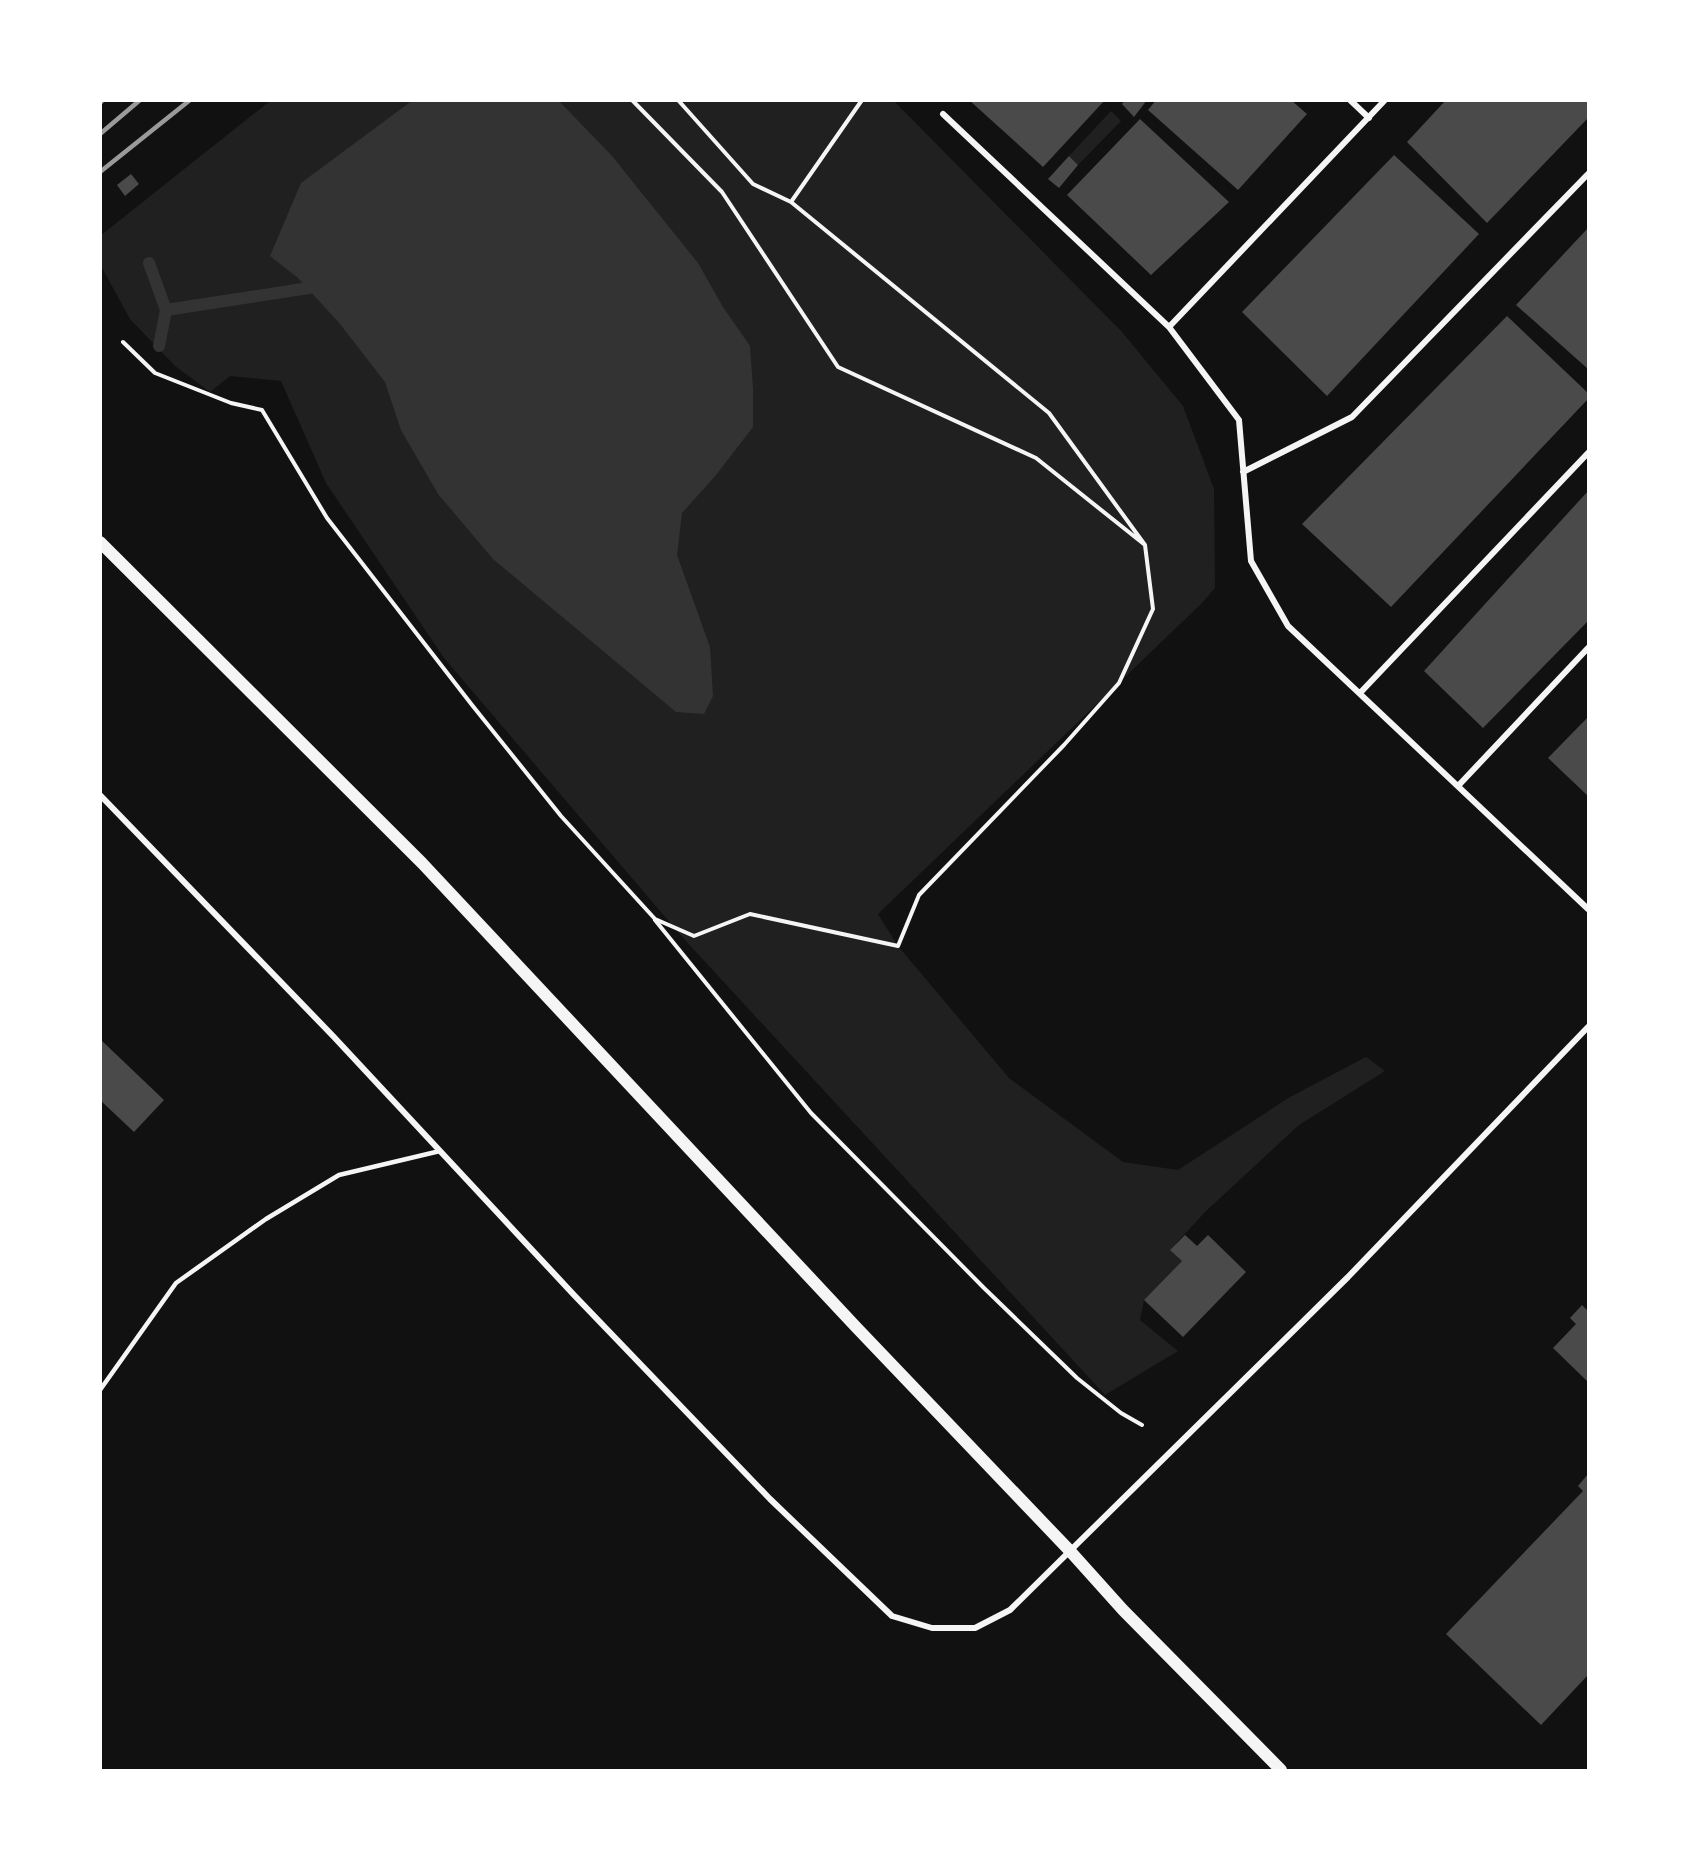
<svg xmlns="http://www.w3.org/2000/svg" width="1689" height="1871" font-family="Jost,sans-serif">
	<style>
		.green { fill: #202020 }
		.water { fill: #333 }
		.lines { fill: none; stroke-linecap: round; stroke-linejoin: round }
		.stream { stroke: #333; stroke-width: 12 }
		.building { fill: #4a4a4a }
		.path { stroke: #f5f5f5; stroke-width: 4 }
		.service { stroke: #f5f5f5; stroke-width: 4.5 }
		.minor { stroke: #f5f5f5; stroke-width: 6 }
		.secondary { stroke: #f5f5f5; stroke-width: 12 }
		.rail { stroke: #9a9a9a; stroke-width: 4.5 }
	</style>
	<rect width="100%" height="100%" fill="#111"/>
	<path class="green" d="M 270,101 L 894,101 L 1122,332 L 1183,406 L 1214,489 L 1215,588 L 1202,603 L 878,914 L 898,946 L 1009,1078 L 1123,1162 L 1178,1170 L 1290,1097 L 1366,1057 L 1385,1071 L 1299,1125 L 1205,1212 L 1171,1249 L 1182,1261 L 1144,1300 L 1140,1320 L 1178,1351 L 1105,1395 L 684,939 L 444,658 L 326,483 L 281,381 L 230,376 L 210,392 L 175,366 L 130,319 L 101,266 L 100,236 Z
		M 1111,111 L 1121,121 L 1078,165 L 1069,156 Z"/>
	<path class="water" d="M 413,100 L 559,101 L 612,156 L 698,263 L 723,307 L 750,346 L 753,389 L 753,427 L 716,475 L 682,513 L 677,555 L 710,647 L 713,696 L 704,714 L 676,712 L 493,559 L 438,494 L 401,430 L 385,382 L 340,324 L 298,278 L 270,256 L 301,183 Z"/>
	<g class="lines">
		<path class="stream" d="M 149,263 L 166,310 L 159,346
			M 166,310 L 322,286"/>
	</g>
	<path class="building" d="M 969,100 L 1105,100 L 1043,167 Z
		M 1125,100 L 1147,100 L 1134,117 L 1122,104 Z
		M 1156,100 L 1291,100 L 1307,114 L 1238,190 L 1148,110 Z
		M 1446,100 L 1588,100 L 1588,118 L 1487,223 L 1407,142 Z
		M 1140,119 L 1229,202 L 1151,275 L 1067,195 Z
		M 1394,155 L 1479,234 L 1327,396 L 1242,312 Z
		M 1069,156 L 1078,165 L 1059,188 L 1048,179 Z
		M 131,174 L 139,184 L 125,196 L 117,185 Z
		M 1588,228 L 1588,369 L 1516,305 Z
		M 1507,316 L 1588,393 L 1588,399 L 1391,607 L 1302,524 Z
		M 1588,491 L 1588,621 L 1483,728 L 1424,671 Z
		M 1588,717 L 1588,796 L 1548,758 Z
		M 100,1039 L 164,1100 L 134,1132 L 100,1100 Z
		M 1185,1235 L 1197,1246 L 1208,1235 L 1246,1272 L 1183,1337 L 1144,1300 L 1182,1261 L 1170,1250 Z
		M 1582,1305 L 1588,1311 L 1588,1382 L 1553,1348 L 1576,1324 L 1570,1318 Z
		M 1588,1474 L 1588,1675 L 1541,1725 L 1446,1634 L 1583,1491 L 1578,1486 Z"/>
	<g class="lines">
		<path class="path" d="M 632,100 L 722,192 L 838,367 L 1036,458 L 1145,545 L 1049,413 L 791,202
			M 678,100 L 753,184 L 791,202 L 862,100
			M 123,342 L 155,373 L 231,403 L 262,410 L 327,518 L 472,705 L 561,816 L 655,919 L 694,936 L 750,914 L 898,946 L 919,895 L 1064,745 L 1119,683 L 1153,609 L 1145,545
			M 655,920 L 811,1113 L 984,1288 L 1077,1378 L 1121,1413 L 1142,1425"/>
		<path class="service" d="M 100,1390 L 176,1283 L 266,1219 L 339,1175 L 440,1151"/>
		<path class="minor" d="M 1350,100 L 1369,118
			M 943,114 L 1169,327 L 1239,420 L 1251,561 L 1288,626 L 1588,909
			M 1169,327 L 1385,100
			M 1243,472 L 1352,417 L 1588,174
			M 1360,693 L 1588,453
			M 1458,786 L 1588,648
			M 100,795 L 333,1036 L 574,1295 L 770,1499 L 892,1616 L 932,1628 L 975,1628 L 1010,1610 L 1348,1277 L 1588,1027"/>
		<path class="secondary" d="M 100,542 L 422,863 L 856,1327 L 1070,1551 L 1123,1610 L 1281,1770"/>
		<path class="rail" d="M 100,103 L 103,100
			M 100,134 L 140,100
			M 100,172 L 190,100"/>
	</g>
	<rect width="1689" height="1871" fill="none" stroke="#ffffff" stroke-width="204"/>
</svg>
